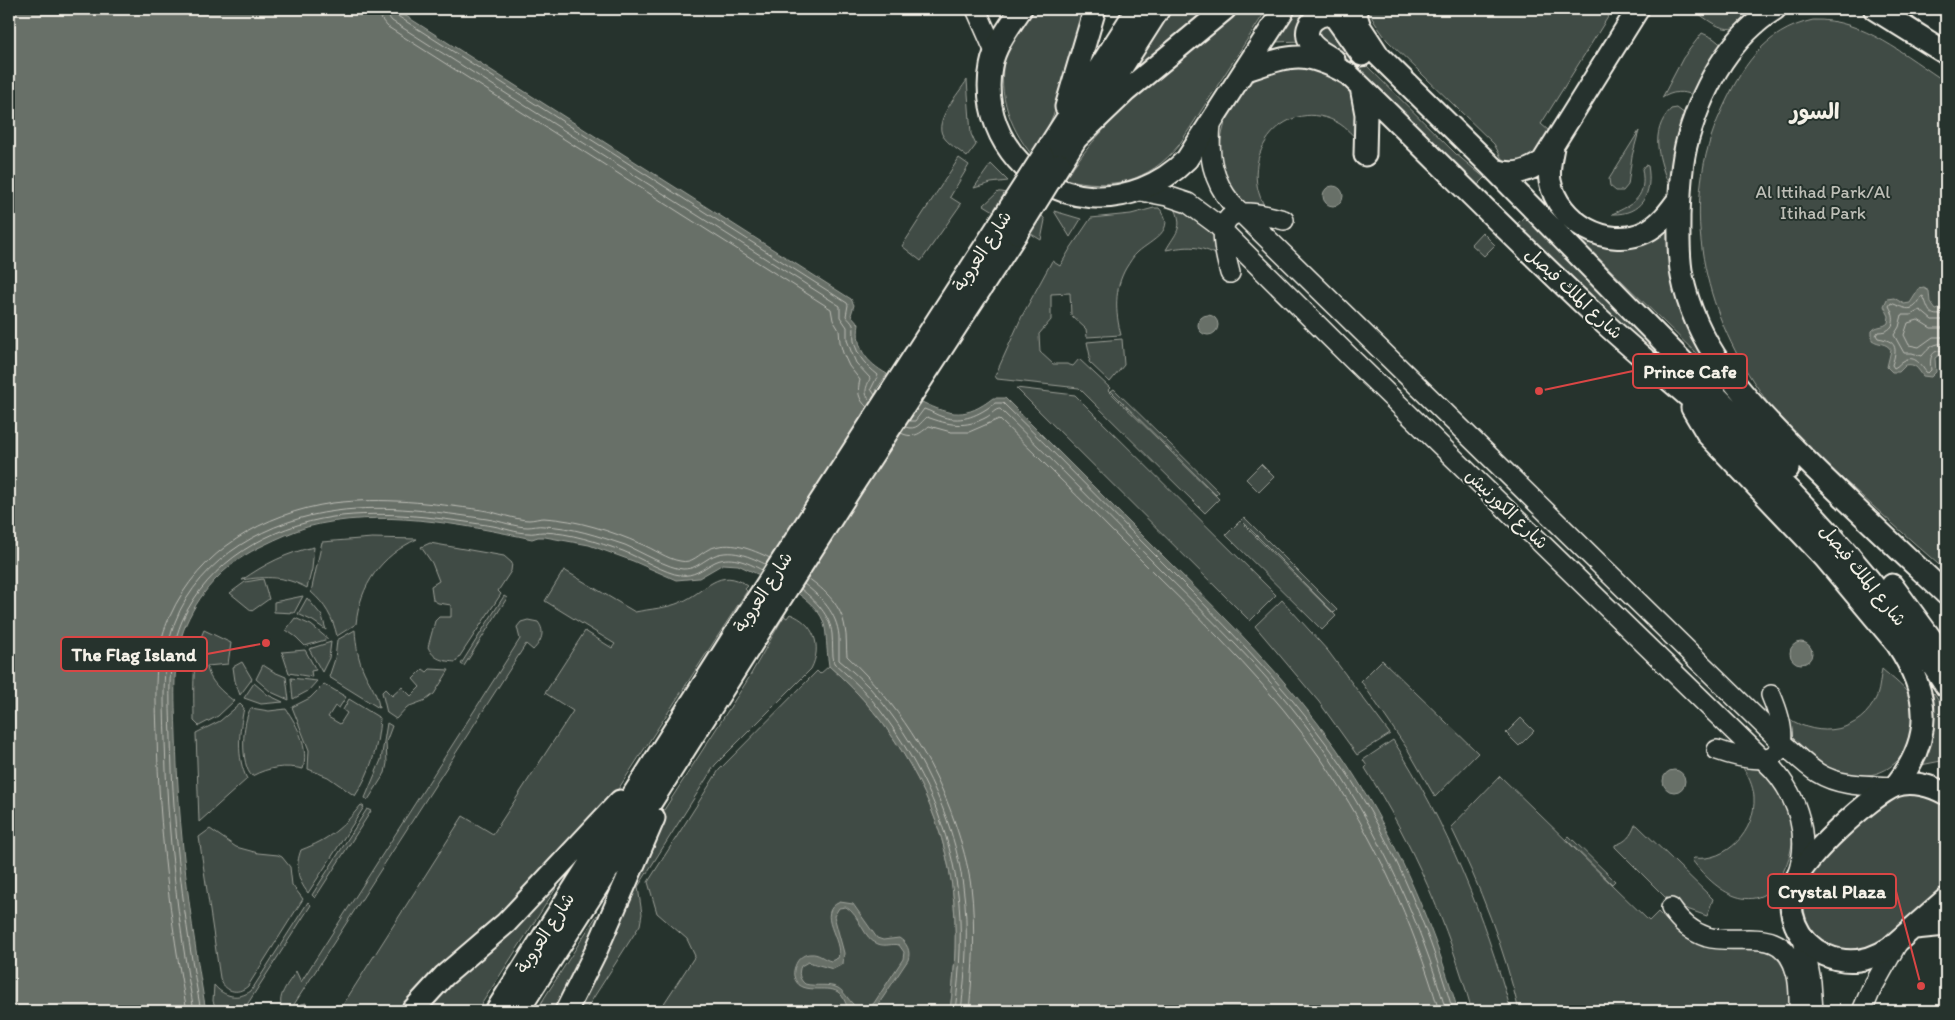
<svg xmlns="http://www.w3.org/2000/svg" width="1955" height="1020" font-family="Itim,'Playpen Sans Arabic',sans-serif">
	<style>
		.green { fill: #414b45; stroke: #9a9e96 }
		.water { fill: #676f68; stroke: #9fa39b; fill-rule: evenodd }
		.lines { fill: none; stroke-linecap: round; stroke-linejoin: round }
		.shore { stroke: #bcbdb5; stroke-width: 1 }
		.secondary-casing { stroke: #f4f1e8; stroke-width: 22 }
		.primary-casing { stroke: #f4f1e8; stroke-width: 25 }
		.trunk-casing { stroke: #f4f1e8; stroke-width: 26 }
		.secondary { stroke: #26332d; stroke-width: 19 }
		.primary { stroke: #26332d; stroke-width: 21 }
		.trunk { stroke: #26332d; stroke-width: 22 }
		.primary-bridge-casing { stroke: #f4f1e8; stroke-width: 25; stroke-linecap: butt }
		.primary-bridge { stroke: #26332d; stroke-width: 21 }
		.labels { text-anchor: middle; stroke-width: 4; stroke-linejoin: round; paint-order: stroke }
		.park-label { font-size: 18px; fill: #bebfb7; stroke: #26332d }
		.street-label { font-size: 18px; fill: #f4f1e8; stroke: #26332d }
		.district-label { font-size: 22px; font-weight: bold; fill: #f4f1e8; stroke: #26332d }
		.leader { fill: none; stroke: #da4645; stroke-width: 2 }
		.callout-dot { fill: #da4645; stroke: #26332d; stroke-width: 2 }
		.callout { fill: #26332d; stroke: #da4645; stroke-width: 2 }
		.callout-label { font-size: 19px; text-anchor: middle; font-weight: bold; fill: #f4f1e8 }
	</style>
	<rect width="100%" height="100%" fill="#26332d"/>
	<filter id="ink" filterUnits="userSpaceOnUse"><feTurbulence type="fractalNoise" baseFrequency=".02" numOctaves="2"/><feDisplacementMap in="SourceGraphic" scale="10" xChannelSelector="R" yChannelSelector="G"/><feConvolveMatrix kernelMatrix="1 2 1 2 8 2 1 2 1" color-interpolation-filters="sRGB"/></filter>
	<g filter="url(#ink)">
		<path class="green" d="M 1029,9 L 1087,9 L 1061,97 L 1048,127 L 1032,155 C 1008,126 995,87 1007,50 C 1012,36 1022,22 1029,9 Z
			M 1172,9 L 1206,9 L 1137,67 L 1135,66 Z
			M 1242,9 L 1267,9 L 1179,145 C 1148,183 1111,190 1065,179 C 1110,110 1179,61 1242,9 Z
			M 1297,9 L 1319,9 L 1303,41 L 1275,42 Z
			M 1367,9 L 1613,9 L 1541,124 L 1548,130 L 1549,133 C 1538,151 1527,171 1502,159 L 1494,144 L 1387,40 L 1375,23 Z
			M 1692,9 L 1730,9 L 1752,14 C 1747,18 1742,24 1736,27 C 1722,34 1703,16 1692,9 Z
			M 1325,20 L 1354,53 L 1456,154 L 1485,178 L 1476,187 L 1341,55 L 1321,44 L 1315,27 Z
			M 1813,20 C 1862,18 1907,57 1946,82 L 1946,571 C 1915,544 1884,516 1853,488 C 1827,465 1800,442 1777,415 C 1768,405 1761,392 1753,381 C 1701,302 1680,200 1721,112 C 1741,68 1763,31 1813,20 Z
			M 1702,33 L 1713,38 L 1723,46 L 1694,95 C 1682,91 1673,91 1662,98 L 1683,58 Z
			M 1277,66 L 1324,68 L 1354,93 L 1357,140 C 1352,134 1346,128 1340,124 C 1287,92 1235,155 1265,207 L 1251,208 C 1244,203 1236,197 1231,190 C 1207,154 1226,99 1259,75 C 1265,72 1271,69 1277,66 Z
			M 967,80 L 971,134 L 976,145 L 967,157 C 960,151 948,144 943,136 C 933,121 959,93 967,80 Z
			M 1677,108 L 1685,114 L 1675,146 L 1669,187 C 1660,160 1648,133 1671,109 Z
			M 1639,131 L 1632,156 L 1628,185 L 1623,191 L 1616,191 L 1610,186 L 1609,179 Z
			M 959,158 L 969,165 L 950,197 L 961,204 L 921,261 L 902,246 Z
			M 991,164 L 1008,181 L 991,183 L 974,188 Z
			M 1645,165 L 1648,166 C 1653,193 1642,215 1612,214 C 1635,204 1647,196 1642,169 Z
			M 998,192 C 1009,190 1040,210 1045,220 L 1041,240 L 984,205 Z
			M 1545,196 L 1574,229 L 1668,226 L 1668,244 L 1689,330 L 1705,362 L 1540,201 Z
			M 1174,206 L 1192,212 L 1216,237 L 1219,256 C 1199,245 1188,246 1166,250 C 1175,233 1185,229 1174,206 Z
			M 1154,208 L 1159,208 C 1179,230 1150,241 1138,252 C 1133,256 1130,262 1126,268 C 1114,289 1115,312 1121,335 L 1087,337 L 1086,329 L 1071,315 L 1070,293 L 1051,294 L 1051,320 L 1039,334 L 1040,352 L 1053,364 L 1067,364 L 1073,366 L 1079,359 L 1110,388 L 1108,390 L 1219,499 L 1205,513 L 1079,388 L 997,379 L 995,376 L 1022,316 L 1052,261 L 1060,266 L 1070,249 L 1091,218 L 1131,214 Z
			M 1054,211 L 1081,219 L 1070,237 Z
			M 1527,214 L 1702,392 L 1698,395 L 1600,305 L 1516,225 Z
			M 1482,232 L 1495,245 L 1484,256 L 1471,244 Z
			M 1122,339 L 1124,365 L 1110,382 L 1089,362 L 1090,356 L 1087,342 Z
			M 1016,388 L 1075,395 L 1276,595 L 1250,621 Z
			M 1114,389 L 1219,492 L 1216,495 L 1111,391 Z
			M 1261,464 L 1274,477 L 1259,492 L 1246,479 Z
			M 1244,517 L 1337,610 L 1334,613 L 1241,520 Z
			M 1240,521 L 1336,616 L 1322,630 L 1226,535 Z
			M 372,538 L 417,539 C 381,556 360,585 356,624 L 337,636 C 333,618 325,604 311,592 L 322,542 Z
			M 430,543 L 504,556 L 512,563 L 511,571 L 498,591 L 501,594 L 456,662 C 443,661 434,660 428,647 L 435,621 L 439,617 L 451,617 L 451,605 L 438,603 L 433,600 L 431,586 L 439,581 L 432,563 L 421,547 Z
			M 314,547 L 312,569 L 307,588 C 285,576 266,576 242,580 C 265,564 286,553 314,547 Z
			M 564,570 L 635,612 C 650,609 668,608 681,602 C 706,592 719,565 748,586 L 745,589 L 747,591 L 617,791 L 531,885 L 403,1011 L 339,1011 L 463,816 L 493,834 L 573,711 L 545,693 L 585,631 L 612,648 L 615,644 L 545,601 Z
			M 263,579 L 269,599 L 252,611 L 230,593 L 245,582 Z
			M 303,596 L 294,613 L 274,612 L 274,602 Z
			M 504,596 L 507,598 L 464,666 L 461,664 Z
			M 307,598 L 322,616 L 326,630 L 313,621 L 298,614 Z
			M 1282,600 L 1328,651 L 1390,734 L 1357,755 L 1319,702 L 1255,626 Z
			M 790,614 C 814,623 823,646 811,669 L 715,765 L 638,887 L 642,914 L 640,925 L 585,1011 L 575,1011 L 588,992 L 616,924 L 620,926 L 623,919 L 619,917 L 664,810 L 747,681 L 784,616 L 787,618 Z
			M 295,618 L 311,625 L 328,639 L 305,646 L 296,637 L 286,630 Z
			M 528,620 L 538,622 C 546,632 541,642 533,650 L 526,644 L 293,1006 L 306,1003 L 302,1011 L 284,1011 C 274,998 289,983 296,971 L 301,982 L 520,639 L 517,627 L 521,622 Z
			M 204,630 L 231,643 L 228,664 L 207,666 C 208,680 223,693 234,701 L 218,716 L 199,726 L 194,721 C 194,691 191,658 204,630 Z
			M 355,630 C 356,645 358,659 364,672 C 370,685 378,694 379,708 L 329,677 L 335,659 L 337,640 Z
			M 331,642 L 329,658 L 322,672 L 309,649 Z
			M 305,650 L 316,670 L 311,671 L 312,677 L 289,673 L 282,652 Z
			M 1382,660 L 1478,753 L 1435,797 L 1408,750 L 1361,681 Z
			M 242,662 L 252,679 L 240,695 L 235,681 L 233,667 Z
			M 263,665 L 274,672 L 286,677 L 289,700 L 271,692 L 256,679 Z
			M 829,666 C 893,721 940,801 952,886 C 958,928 955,970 950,1011 L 659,1011 L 695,956 L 687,939 L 657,913 L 648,882 L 719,770 L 817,671 L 820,674 Z
			M 423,669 L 427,672 L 430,669 L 449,670 L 434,694 L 426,700 L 407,707 L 396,719 L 387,713 L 382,692 L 385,689 L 392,696 L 402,687 L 411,696 L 420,687 L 413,679 Z
			M 1882,669 C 1892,678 1908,689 1913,702 C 1917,715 1914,724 1911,736 C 1902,768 1875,781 1843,774 C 1838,773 1832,772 1828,770 C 1822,766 1816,760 1810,756 C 1795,744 1788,737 1788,718 C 1819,739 1861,733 1877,696 C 1880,687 1880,678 1882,669 Z
			M 291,678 L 317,681 L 308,691 L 293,699 Z
			M 254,683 L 268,695 L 283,702 L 261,704 L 244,698 Z
			M 324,684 L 346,697 L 339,708 L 335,706 L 328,717 L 340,724 L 347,713 L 343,710 L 349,699 L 380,718 C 378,747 371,772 355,796 L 328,777 L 308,769 L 309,750 L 292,707 L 310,698 Z
			M 1934,693 L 1946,711 L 1946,760 L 1921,765 C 1933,742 1935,721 1931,696 Z
			M 240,704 L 244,708 C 239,732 236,757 247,779 L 199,822 L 196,733 L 220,721 Z
			M 251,708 L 269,711 L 286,709 C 298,726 309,749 303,769 C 285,765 269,767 252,776 C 240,765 242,721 251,708 Z
			M 1521,718 L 1534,731 L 1519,746 L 1506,733 Z
			M 387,723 L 392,726 L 386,742 L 387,763 L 385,773 L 368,800 L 365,798 L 381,760 Z
			M 1393,740 C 1447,824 1484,915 1511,1011 L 1472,1011 C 1448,924 1413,844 1365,768 L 1367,766 L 1363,760 Z
			M 1741,765 C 1756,765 1766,773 1775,786 C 1793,811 1798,840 1785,868 C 1761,922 1718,895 1692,860 L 1694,858 C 1727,862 1756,831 1754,797 C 1753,785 1748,775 1741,765 Z
			M 1500,776 L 1649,921 L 1658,912 C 1673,927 1686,942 1708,947 C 1719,950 1731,948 1743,948 C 1785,945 1790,978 1791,1011 L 1519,1011 C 1504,947 1480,886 1451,827 Z
			M 1917,793 L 1941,801 L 1946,806 L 1946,883 C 1929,899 1896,937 1875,946 C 1862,953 1844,952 1831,946 C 1802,933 1796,896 1813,871 C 1821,859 1835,849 1845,838 C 1866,818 1886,794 1917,793 Z
			M 361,805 L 364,807 L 308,893 C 297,879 295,866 301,850 C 330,839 342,828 361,805 Z
			M 367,809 L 371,811 L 315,898 L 312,895 Z
			M 1635,825 L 1637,825 L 1713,899 L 1707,916 L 1684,908 L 1665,897 L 1615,847 L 1615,845 C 1626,842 1631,836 1635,825 Z
			M 210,829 L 236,847 L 258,853 L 278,855 L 282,857 L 290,867 L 292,885 L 303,899 L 248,986 C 237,996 224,991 220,978 L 199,837 Z
			M 1569,836 L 1615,881 L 1612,884 L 1566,839 Z
			M 564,876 L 477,1011 L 422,1011 Z
			M 308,902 L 311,905 L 243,1011 L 217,1011 L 213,1001 L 214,985 C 224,997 238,1000 251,991 Z
			M 597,915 L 601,918 L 556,1011 L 536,1011 Z"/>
		<path class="water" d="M 9,9 L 395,9 L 851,299 L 854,305 L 851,315 L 859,324 C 855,348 866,362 887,374 L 876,390 L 911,418 L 922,402 C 951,416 966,419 993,398 L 1005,398 C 1060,453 1115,508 1170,563 C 1229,621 1288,680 1336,748 C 1392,828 1431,918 1458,1011 L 950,1011 C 955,970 958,928 952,886 C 940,801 893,721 829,666 C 823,626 833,619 796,592 L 738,565 L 723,564 L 699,578 L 676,580 L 633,561 L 589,545 L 545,537 L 538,537 L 532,539 C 462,524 378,508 307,527 C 292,532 278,538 264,545 C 229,561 202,588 186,624 C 171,660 175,698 176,736 C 178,829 190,920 206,1011 L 9,1011 Z
			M1323 196a10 10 0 1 1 20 0a10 10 0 1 1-20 0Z
			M 1924,288 L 1929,291 L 1930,302 L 1936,310 L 1946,307 L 1946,356 L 1939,355 L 1935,358 L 1936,372 L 1931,377 L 1923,376 C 1918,369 1915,363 1906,365 L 1899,372 L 1892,372 L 1887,367 L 1891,350 C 1886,342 1879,345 1872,340 L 1872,331 C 1877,325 1883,328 1888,323 L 1889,316 L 1884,306 L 1887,299 L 1894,298 L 1904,304 L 1910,303 L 1919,289 Z
			M1198 325a10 10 0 1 1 20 0a10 10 0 1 1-20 0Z
			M1790 653a11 11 0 1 1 22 0a11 11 0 1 1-22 0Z
			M1663 781a11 11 0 1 1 22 0a11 11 0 1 1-22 0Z
			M 840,902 L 853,904 L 877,938 L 883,940 L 899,938 C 907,943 911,951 908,960 L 878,1005 L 872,1011 L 850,1011 C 845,1005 845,997 838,992 C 826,984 799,997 794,976 C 793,971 795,966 797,962 C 800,957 805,954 810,954 C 819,953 823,959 831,961 L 838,958 C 844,940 814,913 840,902 ZM 846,907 C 860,915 863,939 878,944 C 886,947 892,943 899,945 L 904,952 L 903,959 L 874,1003 C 855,1020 850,995 838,988 C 828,983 816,987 805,984 C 799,979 798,973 801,966 L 808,962 L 833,969 L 843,964 L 844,953 L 834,916 L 839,908 Z"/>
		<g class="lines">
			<path class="shore" d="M 379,9 L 381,19 L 388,27 L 831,309 L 833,320 L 839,330 L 840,342 L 843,353 L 849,366 L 860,380 C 857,391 858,399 867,407
				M 387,9 L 388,16 L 392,21 L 840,306 L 840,317 L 847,327 L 847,340 L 851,351 L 856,363 L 870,378 C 867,387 862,393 871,401
				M 393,9 L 396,15 L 847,303 L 848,305 L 846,316 C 848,319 852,322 853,325 C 855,329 853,336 854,341 C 858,358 866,365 878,375 L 871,389 L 875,395
				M 1946,313 C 1927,320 1929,307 1923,296 L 1921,297 C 1913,315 1905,308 1891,303 L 1889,306 C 1896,318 1896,332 1878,332 L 1876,335 L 1878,338 C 1896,341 1898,347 1892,365 L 1894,368 C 1899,366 1900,362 1905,360 C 1915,355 1921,365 1926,372 L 1928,373 L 1931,370 C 1929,357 1932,348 1946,351
				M 1946,320 L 1932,320 L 1920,310 L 1911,315 L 1902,315 L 1899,327 L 1894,335 L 1904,353 L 1912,353 L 1922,356 C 1929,348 1934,342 1946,344
				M 1946,328 L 1931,328 L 1918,320 L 1908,323 L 1904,335 L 1909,345 L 1919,347 L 1933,337 L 1946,337
				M 908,421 L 915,421 L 924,409 C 931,411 936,415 943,417 C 963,423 979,415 995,403 L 1003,403 C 1055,453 1105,505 1156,556 C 1218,618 1280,679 1331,750 C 1387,828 1426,920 1453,1011
				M 905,427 C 917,431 920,423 927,417 C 949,425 965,429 987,417 C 992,414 995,409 1000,409 C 1056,463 1110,519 1165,574 C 1223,631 1282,688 1328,756 C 1380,835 1420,920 1446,1011
				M 901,433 C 913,439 920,434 929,426 L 951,432 L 969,432 L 999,419 C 1052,470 1103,522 1155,574 C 1214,632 1273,690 1321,759 C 1374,836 1413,922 1439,1011
				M 808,578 C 825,590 842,606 845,628 C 847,637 846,647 847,656 C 897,703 933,758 955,823 C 962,844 968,865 971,886 C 976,928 973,969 969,1011
				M 804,584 C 821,597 837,613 839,636 C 839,644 839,652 839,660 C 850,669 860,678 870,688 C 917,741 954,816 963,886 C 969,928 966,969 961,1011
				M 801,589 C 816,601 830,615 832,634 C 833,644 832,654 834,663 C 847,675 860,686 872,700 C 915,753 947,818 957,886 C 963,927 960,969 955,1011
				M 187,1011 C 170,920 159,829 157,736 C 156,696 152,654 170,616 C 199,551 264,513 333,503 C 383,497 432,503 482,510 C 495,512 516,520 529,520 C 534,520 539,518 544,518 C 578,520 611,531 641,544 C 654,549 667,559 680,561 C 692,564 699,554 709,549 C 730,540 751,549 770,558
				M 194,1011 C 178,922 167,832 165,741 C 164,700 161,660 175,622 C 200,557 270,519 336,511 C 387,504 437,512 487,519 C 501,521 515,527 528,527 C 533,527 538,525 544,526 C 572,527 598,536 625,545 C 639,551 670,569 683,569 C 693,569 698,565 706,560 C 726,546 747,555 765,564
				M 201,1011 C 184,921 173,831 171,739 C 170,700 166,659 182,621 C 208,562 270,526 333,517 C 386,510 440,518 493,526 C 504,528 516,533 528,533 C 533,534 538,532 543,532 C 571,533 597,542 623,551 C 638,557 667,574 680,575 C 694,577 702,569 713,563 C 729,554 747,562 762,570"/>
			<g class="secondary-casing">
				<path id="secondary" d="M 976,9 L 995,52
					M 1211,124 C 1208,155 1212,180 1232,204 L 1782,743 C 1794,753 1805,765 1818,773 C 1841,787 1868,785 1894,787
					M 1141,191 L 1167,196 L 1188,203 L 1215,223 L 1353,360 L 1772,768 C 1798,797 1811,838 1797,876
					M 1230,273 C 1214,213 1225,204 1284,220
					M 1717,750 C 1776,771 1797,756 1771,695
					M 1671,908 C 1680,922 1692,932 1707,937 C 1740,946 1783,923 1796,972 C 1800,985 1799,999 1799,1011
					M 1803,938 L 1811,982 L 1813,1011
					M 1862,1011 L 1871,990 L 1898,942"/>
			</g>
			<g class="primary-casing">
				<path id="primary" d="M 1021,9 C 1010,26 995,45 991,66 C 986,92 991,120 1005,143 C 1047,211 1133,213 1187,159 L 1284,9
					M 1354,9 L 1360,27 L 1379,56 L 1495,170 L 1788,469
					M 1775,9 C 1729,38 1703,87 1688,138 C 1681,163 1680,190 1679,216 C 1679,236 1678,257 1682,276 C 1696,348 1743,395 1791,445 C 1841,496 1894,545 1946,594
					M 1334,60 C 1326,54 1314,50 1309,40 C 1302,24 1320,11 1334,16 L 1362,55
					M 1244,71 C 1291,55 1303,49 1348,74 C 1429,152 1507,232 1589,309 C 1639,356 1693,399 1744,446 C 1820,517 1890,598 1946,686
					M 1361,87 L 1366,114 L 1365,155
					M 1066,107 L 1095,9
					M 1077,138 L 1126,91 L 1225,9
					M 1553,147 C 1551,158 1548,169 1550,181 C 1558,222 1607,250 1645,232 C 1660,225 1670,211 1680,197
					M 1043,156 L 1137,9
					M 1060,164 L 1159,9
					M 1495,170 C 1514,176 1528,172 1543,161 L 1638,9
					M 1692,408 L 1708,435 L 1825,558 L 1897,644 C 1930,694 1934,737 1896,785
					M 1892,585 L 1946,659
					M 1946,794 C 1932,786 1912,780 1895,786 C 1872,795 1803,858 1795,882 C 1784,911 1797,942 1825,955 C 1847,965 1870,961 1890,948 L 1946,899
					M 1915,928 L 1946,925
					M 412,1011 L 444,976 L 506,923 L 620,801
					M 496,1011 L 756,601 L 1000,223
					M 518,1011 L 853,485 L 1017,233
					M 566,1011 L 596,951 L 654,818"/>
			</g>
			<g class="trunk-casing">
				<path id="trunk" d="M 1875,9 L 1946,53
					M 1921,9 L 1946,25"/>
			</g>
			<use href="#secondary" class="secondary"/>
			<use href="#primary" class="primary"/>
			<use href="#trunk" class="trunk"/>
			<g class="primary-bridge-casing">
				<path id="primary-bridge" d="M 1000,223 L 1043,156
					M 1017,233 L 1060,164"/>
			</g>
			<use href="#primary-bridge" class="primary-bridge"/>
		</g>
	</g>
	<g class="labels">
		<g class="park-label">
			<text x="1823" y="198">Al Ittihad Park/Al<tspan x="1823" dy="21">Itihad Park</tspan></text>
		</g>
		<g class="street-label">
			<text transform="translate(982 251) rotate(-57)" y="6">شارع العروبة</text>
			<text transform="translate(1574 293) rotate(43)" y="6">شارع الملك فيصل</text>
			<text transform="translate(1507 509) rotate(44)" y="6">شارع الكورنيش</text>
			<text transform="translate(1863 575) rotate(51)" y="6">شارع الملك فيصل</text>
			<text transform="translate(763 592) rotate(-57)" y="6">شارع العروبة</text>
			<text transform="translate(545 933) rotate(-57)" y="6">شارع العروبة</text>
		</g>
		<g class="district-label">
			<text x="1815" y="119">السور</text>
		</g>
	</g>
	<path class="leader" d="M1539 391L1633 371M266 643L207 654M1921 986L1896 891"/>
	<g class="callout-dot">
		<circle cx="1539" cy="391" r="5"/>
		<circle cx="266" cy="643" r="5"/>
		<circle cx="1921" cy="986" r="5"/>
	</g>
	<g class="callout">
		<rect x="1633" y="354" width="114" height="34" rx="5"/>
		<rect x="61" y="637" width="146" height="34" rx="5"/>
		<rect x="1768" y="874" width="128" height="34" rx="5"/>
	</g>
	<g class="callout-label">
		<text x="1690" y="378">Prince Cafe</text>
		<text x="134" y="661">The Flag Island</text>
		<text x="1832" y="898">Crystal Plaza</text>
	</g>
	<rect width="1955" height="1020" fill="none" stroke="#26332d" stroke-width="30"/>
	<rect x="15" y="15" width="1925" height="990" fill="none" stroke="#f4f1e8" stroke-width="2" filter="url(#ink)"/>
</svg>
